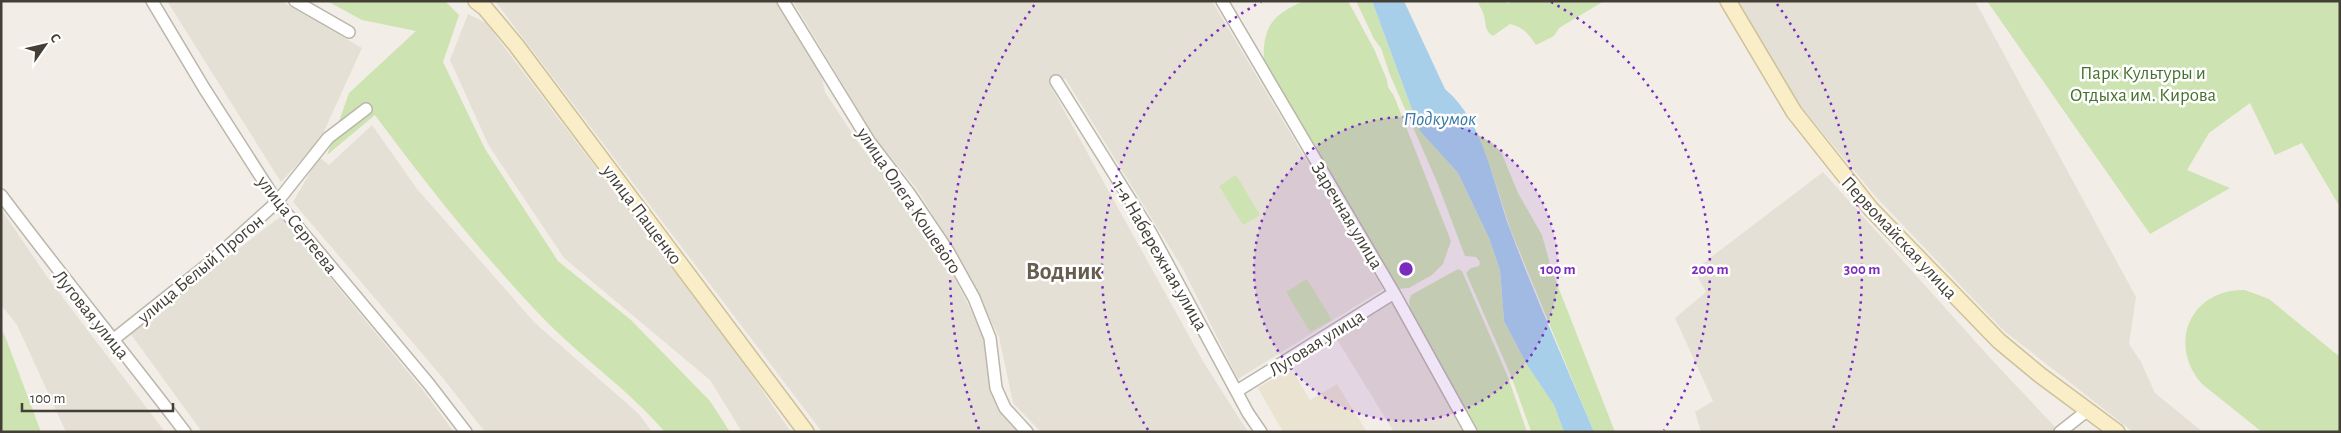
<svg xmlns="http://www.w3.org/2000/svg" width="2341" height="433" font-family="'Alegreya Sans',sans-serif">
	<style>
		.residential { fill: #e5e0d5 }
		.education { fill: #eae3d2 }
		.green { fill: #cde3b2 }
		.water { fill: #a7cfea }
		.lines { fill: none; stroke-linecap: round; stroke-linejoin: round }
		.street-casing { stroke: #bcb6aa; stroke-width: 14 }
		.secondary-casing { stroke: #cec199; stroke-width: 18 }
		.street { stroke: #fff; stroke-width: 11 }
		.secondary { stroke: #faeec8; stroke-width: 15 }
		.ring { fill: none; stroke: #7b2cbf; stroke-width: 2.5; stroke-dasharray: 2.5 5 }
		.labels { text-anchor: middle; stroke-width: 5; stroke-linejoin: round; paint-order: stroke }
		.park-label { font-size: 19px; fill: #47712e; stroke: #fff }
		.street-label { font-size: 19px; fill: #443f36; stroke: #fff }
		.water-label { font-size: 20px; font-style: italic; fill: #3878a7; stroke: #fff }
		.district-label { font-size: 24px; font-weight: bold; fill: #665d4e; stroke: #fff }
		.centre { fill: #7b2cbf; stroke: #fff; stroke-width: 2.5 }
		.ring-label { font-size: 15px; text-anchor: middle; font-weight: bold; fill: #7b2cbf; stroke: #fff; stroke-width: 5; stroke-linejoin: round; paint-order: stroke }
	</style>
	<rect width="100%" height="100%" fill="#f2eee7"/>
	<path class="residential" d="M 167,1 L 281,1 L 362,48 L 320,140 L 281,182 Z
		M 495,1 L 778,1 L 821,72 L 825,92 L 861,147 L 905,197 L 942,254 L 984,335 L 990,386 L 1001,412 L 1021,432 L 822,432 Z
		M 796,1 L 1212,1 L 1383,289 L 1238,379 L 1183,269 L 1065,78 L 1051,87 L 1204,363 L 1248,432 L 1041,432 L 1013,403 L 999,337 L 955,250 L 916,188 L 875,138 L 794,3 Z
		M 1737,1 L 1975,1 L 2136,297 L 2129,344 L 2141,362 L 2155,393 L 2203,432 L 2133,432 L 2003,330 L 1876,197 L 1798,103 L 1766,55 Z
		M 468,14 L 486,23 L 740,358 L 791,432 L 742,432 L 710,380 L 564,258 L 489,146 L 450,60 Z
		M 372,125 L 417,189 L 535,323 L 639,414 L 652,432 L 485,432 L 442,377 L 293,202 L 319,157 L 329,165 Z
		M 1823,172 L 1992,360 L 2057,429 L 2051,432 L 1701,432 L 1695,412 L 1713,401 L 1675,318 L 1706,292 L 1694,270 Z
		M 1,209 L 48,278 L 165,432 L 66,432 L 17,325 L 1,305 Z
		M 280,217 L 422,389 L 454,432 L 202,432 L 130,333 Z
		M 1392,302 L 1466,432 L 1394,432 L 1336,338 Z"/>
	<path class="education" d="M 1291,368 L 1310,400 L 1337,384 L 1367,432 L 1283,432 L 1258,388 Z"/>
	<path class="green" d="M 327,1 L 445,1 L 459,15 L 443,62 L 485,149 L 558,261 L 631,320 L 710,401 L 730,432 L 665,432 C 627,388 579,356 540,315 C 480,252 426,184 375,115 L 327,155 L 349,93 L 416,31 L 362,20 Z
		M 1304,1 L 1348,1 L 1375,51 L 1387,80 L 1388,87 L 1394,96 L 1451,241 L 1443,264 L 1432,275 L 1409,288 L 1397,289 L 1264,65 C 1262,29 1270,15 1304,1 Z
		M 1356,1 L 1372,1 L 1420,131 L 1458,173 L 1489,238 L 1500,270 L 1504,321 L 1527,365 L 1554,405 L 1564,432 L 1531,431 L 1511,376 L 1466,273 L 1471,268 L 1479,266 L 1480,262 L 1476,257 L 1465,256 L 1437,182 L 1390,75 L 1381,48 L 1374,39 Z
		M 1478,1 L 1505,1 L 1508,4 L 1510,1 L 1604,1 L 1559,28 L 1554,36 L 1536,45 C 1529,34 1523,27 1510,24 L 1493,36 C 1483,30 1487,22 1483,13 C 1482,9 1479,6 1478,1 Z
		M 1987,1 L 2340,1 L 2340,207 L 2302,143 L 2275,155 L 2250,103 L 2209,133 L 2187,170 L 2230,188 L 2150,234 Z
		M 1476,134 L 1493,143 L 1502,154 L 1518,193 L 1542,235 L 1552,271 L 1615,432 L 1594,432 L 1511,231 L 1491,169 Z
		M 1236,175 L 1260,215 L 1243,225 L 1219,186 Z
		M 1458,269 L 1462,271 L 1508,377 L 1527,432 L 1479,432 L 1411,314 L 1409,301 L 1411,295 Z
		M 1307,279 L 1332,320 L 1310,332 L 1286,292 Z
		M 2245,290 L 2269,299 L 2340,357 L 2340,432 L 2262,432 L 2202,384 C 2167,344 2190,289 2245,290 Z
		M 1,330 L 5,336 L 41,432 L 1,432 Z"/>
	<path class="water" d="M 1372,1 L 1404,1 L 1445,89 C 1484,121 1494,187 1511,232 C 1536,299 1566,365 1594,432 L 1564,432 L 1554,405 L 1527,365 L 1504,321 L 1500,270 L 1489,238 L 1458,173 L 1420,131 Z"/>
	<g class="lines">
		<g class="street-casing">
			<path id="street" d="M 152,1 L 204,88 L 277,202 L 429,384 L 466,432
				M 295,1 L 349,32
				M 783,1 L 869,141 L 909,193 L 948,251 L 974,298 L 990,338 L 996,388 L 1005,408 L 1027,432
				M 1222,1 L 1394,293 L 1471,432
				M 1056,81 L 1151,233 L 1248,413 L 1261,432
				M 1,195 C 61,275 124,352 185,432
				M 114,339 L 207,265 L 277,202 L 328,138 L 366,109
				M 1237,391 L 1394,293
				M 2060,432 L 2088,410"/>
		</g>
		<g class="secondary-casing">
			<path id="secondary" d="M 476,1 L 485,8 L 516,45 L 806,432
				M 1728,1 L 1794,112 L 1871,209 L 1999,341 L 2040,375 L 2117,432"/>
		</g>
		<use href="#street" class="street"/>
		<use href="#secondary" class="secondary"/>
	</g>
	<circle cx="1406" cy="269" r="152" fill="#7b2cbf" fill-opacity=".12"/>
	<g class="ring">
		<circle cx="1406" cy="269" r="152"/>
		<path d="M1148 430A304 304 0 0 1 1261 2M1551 2A304 304 0 0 1 1664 430"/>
		<path d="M979 429A456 456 0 0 1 1035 4M1777 4A456 456 0 0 1 1833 429"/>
	</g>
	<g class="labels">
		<g class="park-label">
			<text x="2143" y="79">Парк Культуры и<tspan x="2143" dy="22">Отдыха им. Кирова</tspan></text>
		</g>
		<g class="street-label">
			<text transform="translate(910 200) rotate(56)" y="7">улица Олега Кошевого</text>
			<text transform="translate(643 214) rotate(53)" y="7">улица Пащенко</text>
			<text transform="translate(1348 215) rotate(59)" y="7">Заречная улица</text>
			<text transform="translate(298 224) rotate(52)" y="7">улица Сергеева</text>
			<text transform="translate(1900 237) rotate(47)" y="7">Первомайская улица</text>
			<text transform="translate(1161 255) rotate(60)" y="7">1-я Набережная улица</text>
			<text transform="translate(200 268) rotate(-40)" y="7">улица Белый Прогон</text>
			<text transform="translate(92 314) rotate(51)" y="7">Луговая улица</text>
			<text transform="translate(1316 342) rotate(-32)" y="7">Луговая улица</text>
		</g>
		<g class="water-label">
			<text x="1440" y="125">Подкумок</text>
		</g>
		<g class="district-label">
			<text x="1064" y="279">Водник</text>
		</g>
	</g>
	<circle cx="1406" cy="269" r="8" class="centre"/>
	<g class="ring-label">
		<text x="1558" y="274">100 m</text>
		<text x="1710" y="274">200 m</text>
		<text x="1862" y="274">300 m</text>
	</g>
	<rect width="2341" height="433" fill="none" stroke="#443f36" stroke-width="5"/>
	<g transform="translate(45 45) rotate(56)" stroke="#ffffff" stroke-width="4" paint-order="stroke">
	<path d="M0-4L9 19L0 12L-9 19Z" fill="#443f36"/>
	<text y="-8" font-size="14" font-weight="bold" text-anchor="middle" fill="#443f36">С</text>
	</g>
	<path d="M22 403v8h151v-8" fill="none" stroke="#443f36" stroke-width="2.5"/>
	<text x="30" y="403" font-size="15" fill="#443f36" stroke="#ffffff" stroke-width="4" paint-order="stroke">100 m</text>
</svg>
